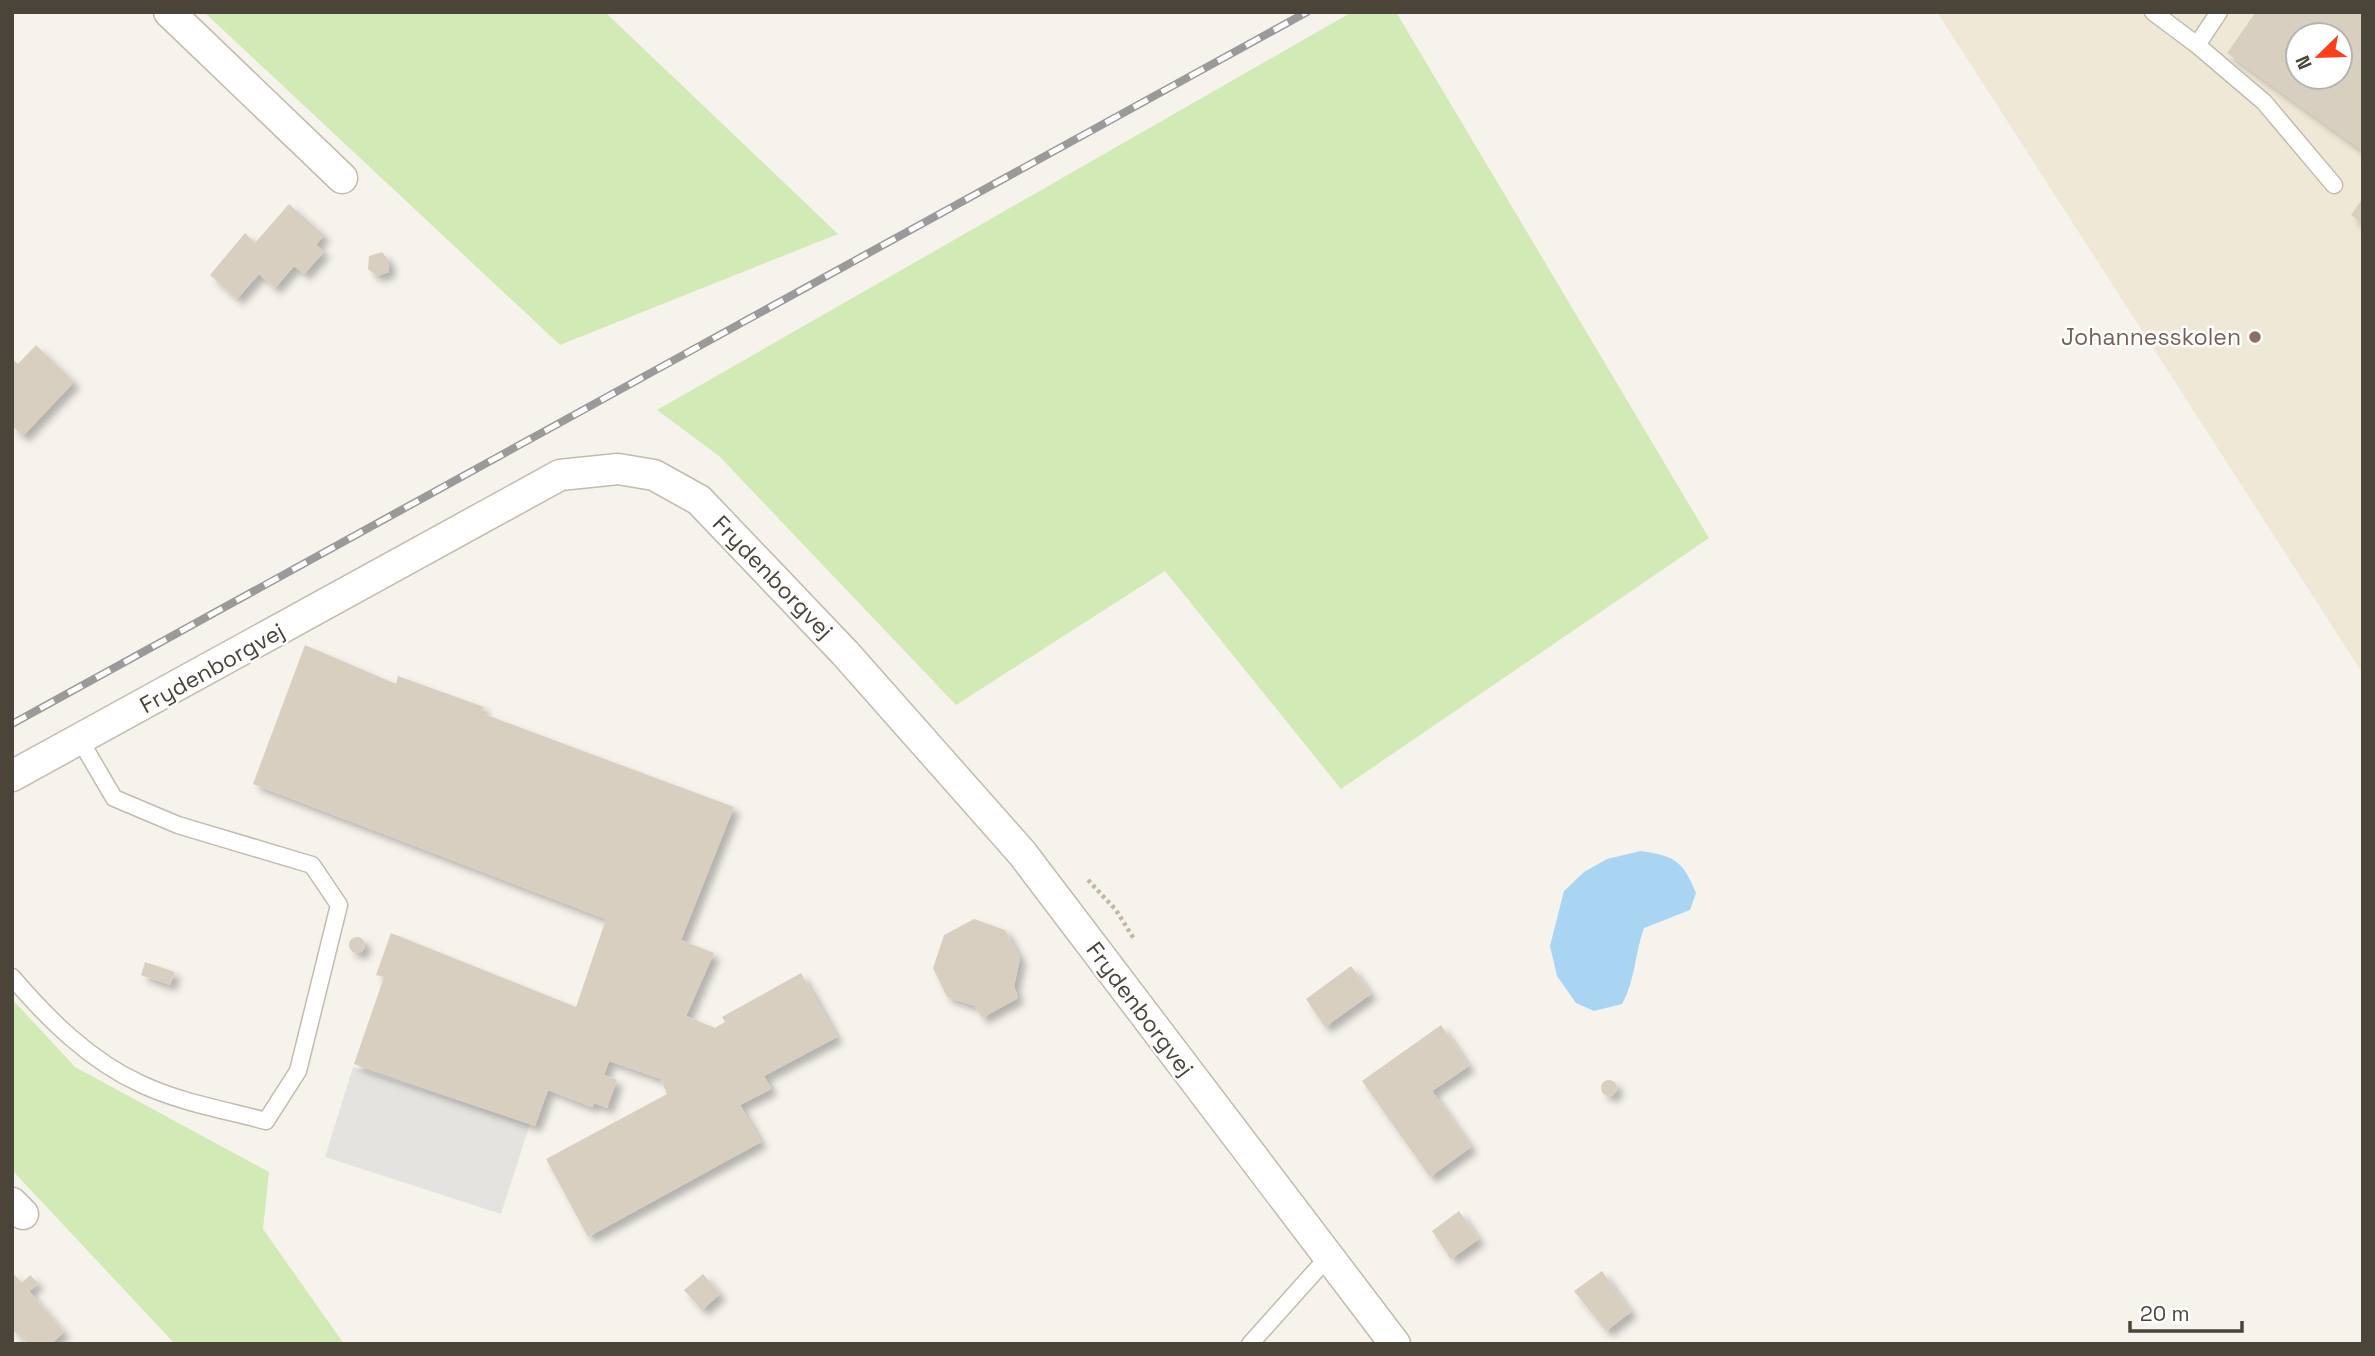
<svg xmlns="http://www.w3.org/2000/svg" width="2375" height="1356" font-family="'Space Grotesk',sans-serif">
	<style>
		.education { fill: #efe8d6; fill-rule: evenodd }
		.green { fill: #d2eab5 }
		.parking { fill: #e5e3e0 }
		.water { fill: #a9d4f2 }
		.building { fill: #d8cfc1; fill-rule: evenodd; filter: url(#shadow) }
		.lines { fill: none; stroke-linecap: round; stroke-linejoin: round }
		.lane-casing { stroke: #c2bbae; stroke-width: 19 }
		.street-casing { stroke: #c2bbae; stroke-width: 33 }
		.path { stroke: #c4b79f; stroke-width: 4.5; stroke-dasharray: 3.5 3.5; stroke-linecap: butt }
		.lane { stroke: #fff; stroke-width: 16 }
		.street { stroke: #fff; stroke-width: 30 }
		.rail-casing { stroke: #9a9a9a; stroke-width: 8 }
		.rail { stroke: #fff; stroke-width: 5; stroke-dasharray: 16; stroke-linecap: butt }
		.education-dot { fill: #8d6e63; stroke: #fff; stroke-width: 2.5 }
		.labels { text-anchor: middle; stroke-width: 5; stroke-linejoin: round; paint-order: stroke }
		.education-label { font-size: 23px; fill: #785e54; stroke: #fff; text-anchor: end }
		.street-label { font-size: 23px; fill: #4b4439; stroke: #fff }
	</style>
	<defs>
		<filter id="shadow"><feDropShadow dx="6" dy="6" stdDeviation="3.5" flood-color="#0004"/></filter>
	</defs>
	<rect width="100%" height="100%" fill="#f6f3ec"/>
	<path class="education" d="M 1937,12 L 2363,12 L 2363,674 L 2314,598 ZM 2298,35 L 2340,35 L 2340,77 L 2298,77 Z"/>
	<path class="green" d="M 204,12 L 605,12 L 838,234 L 560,345 Z
		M 1352,12 L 1396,12 L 1709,538 L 1341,789 L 1165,571 L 956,705 L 719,456 L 657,410 Z
		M 12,999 L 75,1067 L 269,1172 L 263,1229 L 344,1344 L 175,1344 L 12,1170 Z"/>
	<path class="parking" d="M 353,1067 L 530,1124 L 501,1214 L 325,1157 Z"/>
	<path class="water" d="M 1641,851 C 1675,856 1683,861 1696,893 L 1690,910 L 1644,928 C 1635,953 1635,981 1622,1004 L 1594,1011 L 1576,1003 L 1557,976 L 1550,946 L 1564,891 L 1584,872 L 1607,859 Z"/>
	<path class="building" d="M 2256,12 L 2363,12 L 2363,151 L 2227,53 ZM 2298,35 L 2340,35 L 2340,77 L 2298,77 Z
		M 2363,198 L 2363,224 L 2351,215 Z
		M 289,204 L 324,235 L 316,245 L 324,252 L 304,274 L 294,266 L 275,288 L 259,274 L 237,299 L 210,275 L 245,233 L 255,243 Z
		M 382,252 L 389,261 L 389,272 L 377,276 L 368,269 L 369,256 Z
		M 36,345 L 74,382 L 23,436 L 12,426 L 12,358 L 18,364 Z
		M 305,645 L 396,684 L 398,676 L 484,707 L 481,713 L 734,807 L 681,940 L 714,953 L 686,1016 L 715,1028 L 725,1022 L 722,1017 L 801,973 L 837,1037 L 764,1076 L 771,1089 L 740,1105 L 761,1142 L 588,1237 L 546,1159 L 667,1094 L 661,1079 L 609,1061 L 604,1075 L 617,1080 L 607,1108 L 594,1103 L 592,1107 L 548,1090 L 535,1126 L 354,1064 L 384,977 L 376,975 L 391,933 L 576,1007 L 606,919 L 253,784 Z
		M 974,919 L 1005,930 L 1020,958 L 1014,986 L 1018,998 L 982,1018 L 975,1006 L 947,997 L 933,968 L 944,935 Z
		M349 945a8 8 0 1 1 16 0a8 8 0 1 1-16 0Z
		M 145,962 L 175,972 L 170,985 L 141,975 Z
		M 1351,966 L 1371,994 L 1325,1027 L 1306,999 Z
		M 1441,1025 L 1469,1066 L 1432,1091 L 1471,1147 L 1430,1177 L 1362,1081 Z
		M1601 1088a8 8 0 1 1 16 0a8 8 0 1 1-16 0Z
		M 1459,1211 L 1479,1239 L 1451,1259 L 1432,1231 Z
		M 1602,1271 L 1631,1312 L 1606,1331 L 1574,1291 Z
		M 12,1272 L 22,1283 L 30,1275 L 38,1283 L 29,1291 L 64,1332 L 51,1344 L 29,1344 L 12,1330 Z
		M 703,1274 L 720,1294 L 702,1310 L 684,1290 Z"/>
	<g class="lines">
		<g class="lane-casing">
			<path id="lane" d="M 2153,12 L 2197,45 L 2219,12
				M 2197,45 L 2264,102 L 2334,185
				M 12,977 C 48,1019 90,1061 141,1084 C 179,1102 225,1110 266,1121 L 298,1071 L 339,905 L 312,865 L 178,825 L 114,798 L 80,740
				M 1250,1344 L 1328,1257"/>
		</g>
		<g class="street-casing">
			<path id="street" d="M 169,12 L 342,178
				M 12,776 L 560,475 L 618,469 L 654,475 L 699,500 L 845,653 L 1022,853 L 1395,1344
				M 12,1203 L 23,1214"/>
		</g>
		<path class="path" d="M 1088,880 L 1116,910 L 1134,939"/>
		<use href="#lane" class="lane"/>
		<use href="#street" class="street"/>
		<g class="rail-casing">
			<path id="rail" d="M 12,724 L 1307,12"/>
		</g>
		<use href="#rail" class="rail"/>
	</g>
	<circle class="education-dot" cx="2255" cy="337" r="7"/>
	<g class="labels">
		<g class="education-label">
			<text x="2241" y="345">Johannesskolen</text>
		</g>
		<g class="street-label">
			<text transform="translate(773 577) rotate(46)" y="8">Frydenborgvej</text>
			<text transform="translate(212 668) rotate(-29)" y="8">Frydenborgvej</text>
			<text transform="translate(1140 1009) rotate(53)" y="8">Frydenborgvej</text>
		</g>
	</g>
	<rect width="2375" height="1356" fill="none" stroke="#4b4439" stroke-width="28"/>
	<g transform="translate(2319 56) rotate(247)"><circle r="33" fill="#ffffff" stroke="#b7b4b0" stroke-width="2"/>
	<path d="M0-5L12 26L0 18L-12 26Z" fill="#fc3f1d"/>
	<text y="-10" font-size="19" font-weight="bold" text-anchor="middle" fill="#4b4439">N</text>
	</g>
	<path d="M2130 1321v10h112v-10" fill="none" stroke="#4b4439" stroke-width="3.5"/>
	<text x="2140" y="1321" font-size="21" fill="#4b4439" stroke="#ffffff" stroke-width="5" paint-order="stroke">20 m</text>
</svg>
